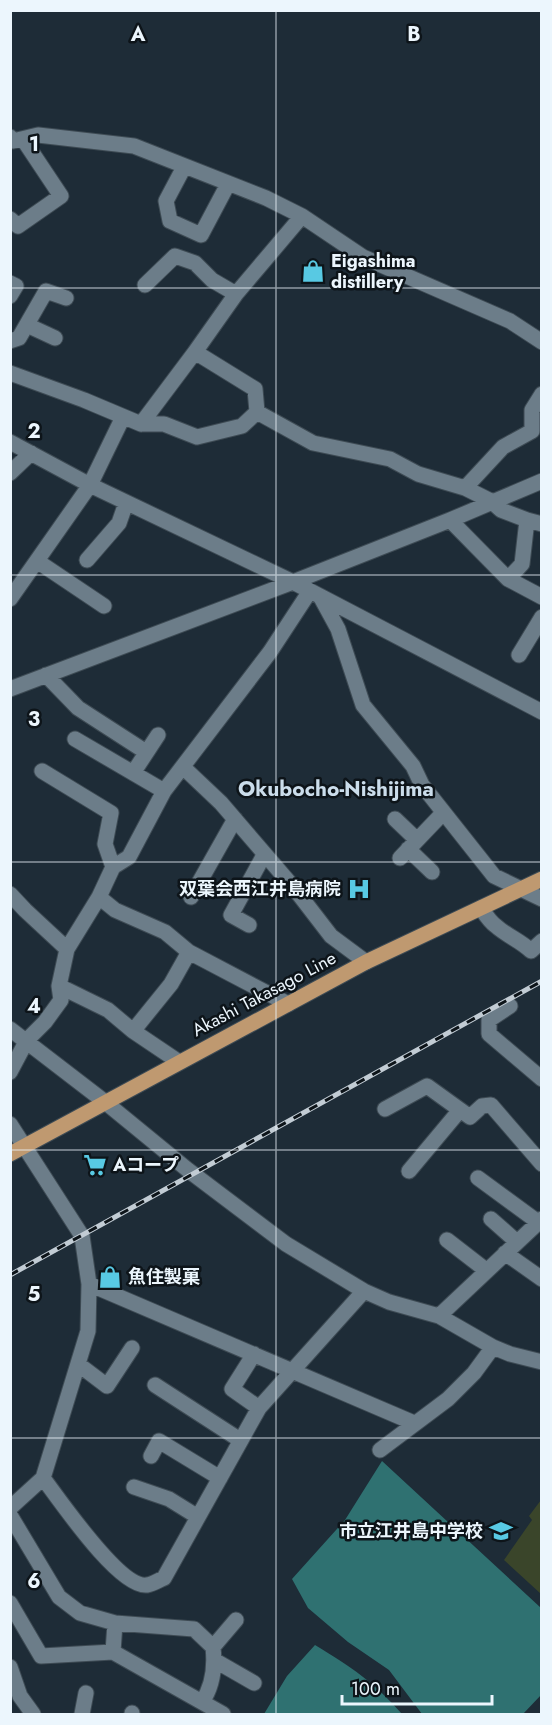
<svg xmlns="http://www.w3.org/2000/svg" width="552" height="1725" font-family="Jost,'Noto Sans JP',sans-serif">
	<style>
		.green { fill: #3a452a }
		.water { fill: #2f7171 }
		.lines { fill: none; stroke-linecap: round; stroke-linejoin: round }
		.minor-casing { stroke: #3e4b54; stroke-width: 17 }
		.major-casing { stroke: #3e4b54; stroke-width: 17 }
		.minor { stroke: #6c7d89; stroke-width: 15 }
		.major { stroke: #bf9970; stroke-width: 15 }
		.rail-casing { stroke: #c2ccd4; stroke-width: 5 }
		.rail { stroke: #0d1419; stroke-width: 3; stroke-dasharray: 9; stroke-linecap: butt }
		.grid { fill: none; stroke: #ecf6fd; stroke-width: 1.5; stroke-opacity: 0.55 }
		.labels { text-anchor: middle; stroke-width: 5; stroke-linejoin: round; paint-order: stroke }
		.poi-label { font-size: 18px; font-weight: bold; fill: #ecf6fd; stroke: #0d1419; text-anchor: start }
		.street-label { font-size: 18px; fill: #ecf6fd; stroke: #0d1419 }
		.quarter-label { font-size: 21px; font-weight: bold; fill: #cbddeb; stroke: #0d1419 }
		.grid-label { font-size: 20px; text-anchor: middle; font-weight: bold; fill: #ecf6fd; stroke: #0d1419; stroke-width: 5; stroke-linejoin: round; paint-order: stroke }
	</style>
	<rect width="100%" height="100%" fill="#1e2c37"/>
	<path class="green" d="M 541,1500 L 541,1594 L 504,1560 L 532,1520 L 529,1516 Z"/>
	<path class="water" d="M 382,1461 L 541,1608 L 541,1695 L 523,1714 L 422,1714 L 389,1670 L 348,1642 L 308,1608 L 292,1579 L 345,1520 Z
		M 315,1645 C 351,1667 374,1682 402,1714 L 264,1714 L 287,1676 Z"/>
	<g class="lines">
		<g class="minor-casing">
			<path id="minor" d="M 10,137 L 13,141 L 38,135 L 134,146 L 266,198 L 302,216 L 363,257 L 510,321 L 542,342
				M 184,167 L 166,201 L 170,221 L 201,235 L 228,184
				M 10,219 L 18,226 L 61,196 L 23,139
				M 10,283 L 16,286 L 10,296
				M 145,285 L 175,256 L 195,263 L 212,280 L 236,294
				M 27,325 L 55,338
				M 10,341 L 19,338 L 46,291 L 66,298
				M 195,352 L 255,389 L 257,412 L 313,443 L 390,459 L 418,474 L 465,488 L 491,501 L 501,510 L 527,520 L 542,524
				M 10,373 L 84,400 L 141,424 L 195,352 L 236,294 L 302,216
				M 141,424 L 164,424 L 197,437 L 242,426 L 257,412
				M 10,442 L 90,485 L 293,582 L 542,712
				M 10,473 L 31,453
				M 465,488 L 503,447 L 532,431 L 532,410 L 542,394
				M 450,520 L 508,579 L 542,597
				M 87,560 L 119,523 L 126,503
				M 37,561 L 104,606
				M 508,579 L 522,564 L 527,520
				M 320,596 L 338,629 L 363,705 L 413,766 L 422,785 L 494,876 L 542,899
				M 10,599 L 90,485 L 123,417
				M 519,655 L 542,617
				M 46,675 L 78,708 L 146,752
				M 10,689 L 293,582 L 450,520 L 542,481
				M 75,739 L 164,791
				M 183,767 L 221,803 L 294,888 L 331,936 L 366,962
				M 42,771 L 111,813 L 105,844 L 113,867
				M 133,773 L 158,735
				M 395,819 L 417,840
				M 408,849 L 432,872
				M 400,858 L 443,813
				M 10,894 L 25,910 L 67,949
				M 99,897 L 115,910 L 165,932 L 189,952 L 288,1004
				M 191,897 L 235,819
				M 481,908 C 485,914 490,922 496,926 C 507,936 521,941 531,951 L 542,941
				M 249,925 L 231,915 L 264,855
				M 59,986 L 108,1010 L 133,1031 L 179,1062
				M 510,1006 L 489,1020 L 489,1034 L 542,1079
				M 10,1029 L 105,1102 L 188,1170 L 286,1244 L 364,1291 L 389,1302 L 439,1316 L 493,1347 L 510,1354 L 542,1362
				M 133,1031 L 171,984 L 189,952
				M 10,1072 L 27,1040 L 45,1022 L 61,1000 L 59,986 L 67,949 L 99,897 L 113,867 L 129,857 L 164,791 L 270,652 L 310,591
				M 385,1109 L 427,1086 L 470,1117 L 482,1106 L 491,1105 L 542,1164
				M 10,1124 L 82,1236 L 89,1284 L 88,1331 L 43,1478 L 10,1508
				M 409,1171 L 460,1110
				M 478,1178 L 538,1222
				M 491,1219 L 517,1242
				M 447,1240 L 487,1271
				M 505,1253 L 542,1279
				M 89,1284 L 414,1423
				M 439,1316 L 542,1219
				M 254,1354 L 232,1389 L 259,1408
				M 78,1364 L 107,1386 L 132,1348
				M 155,1385 L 240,1440
				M 380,1450 L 448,1399 L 474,1373 L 493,1347
				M 151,1456 L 159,1441 L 220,1478
				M 43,1478 C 59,1499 120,1589 147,1585 C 153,1584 159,1580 164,1578 L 259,1408 L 364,1291
				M 134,1487 L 169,1499 L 198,1517
				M 10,1515 L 59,1597 L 80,1613 L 115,1623 L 194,1629 L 213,1647 C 215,1665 213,1686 202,1702
				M 10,1603 L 41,1656 L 113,1652 L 223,1714
				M 213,1647 L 236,1620
				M 113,1652 L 115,1623
				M 214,1660 L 254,1683
				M 10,1667 L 20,1696 L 33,1714
				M 82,1714 L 86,1693
				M 132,1714 L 132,1713"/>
		</g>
		<g class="major-casing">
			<path id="major" d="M 10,1154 L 366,962 L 542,879"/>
		</g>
		<use href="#minor" class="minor"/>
		<use href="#major" class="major"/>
		<g class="rail-casing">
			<path id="rail" d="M 10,1275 L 542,981"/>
		</g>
		<use href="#rail" class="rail"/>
	</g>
	<path class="grid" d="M 276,10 L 276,1714M 10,288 L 542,288M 10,575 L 542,575M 10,862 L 542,862M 10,1150 L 542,1150M 10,1438 L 542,1438"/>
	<defs>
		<g id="shop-bare" transform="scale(1.8)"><path d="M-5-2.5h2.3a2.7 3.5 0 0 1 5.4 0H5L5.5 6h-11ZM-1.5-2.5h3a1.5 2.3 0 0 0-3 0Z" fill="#58c9e3" stroke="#0d1419" stroke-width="2.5" paint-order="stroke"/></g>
		<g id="hospital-bare" transform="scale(1.8)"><path d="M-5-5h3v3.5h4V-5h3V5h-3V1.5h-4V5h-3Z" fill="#58c9e3" stroke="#0d1419" stroke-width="2.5" paint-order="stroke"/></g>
		<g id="supermarket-bare" transform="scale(1.8)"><path d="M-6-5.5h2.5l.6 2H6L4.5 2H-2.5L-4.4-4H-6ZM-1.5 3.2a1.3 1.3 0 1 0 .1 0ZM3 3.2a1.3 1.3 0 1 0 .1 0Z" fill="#58c9e3" stroke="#0d1419" stroke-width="2.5" paint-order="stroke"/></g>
		<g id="school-bare" transform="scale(1.8)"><path d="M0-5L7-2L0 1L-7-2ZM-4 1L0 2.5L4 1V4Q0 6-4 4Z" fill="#58c9e3" stroke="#0d1419" stroke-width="2.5" paint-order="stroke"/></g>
	</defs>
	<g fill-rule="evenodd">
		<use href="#shop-bare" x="313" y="271"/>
		<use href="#hospital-bare" x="359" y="889"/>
		<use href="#supermarket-bare" x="95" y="1165"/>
		<use href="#shop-bare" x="110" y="1277"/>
		<use href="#school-bare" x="501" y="1531"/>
	</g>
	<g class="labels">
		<g class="poi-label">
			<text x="331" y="267">Eigashima<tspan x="331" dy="21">distillery</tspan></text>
			<text x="341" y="895" text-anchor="end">双葉会西江井島病院</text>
			<text x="113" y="1171">Aコープ</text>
			<text x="128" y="1283">魚住製菓</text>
			<text x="483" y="1537" text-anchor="end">市立江井島中学校</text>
		</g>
		<g class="street-label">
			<text transform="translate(264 994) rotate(-28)" y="6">Akashi Takasago Line</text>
		</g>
		<g class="quarter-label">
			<text x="336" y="796">Okubocho-Nishijima</text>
		</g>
	</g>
	<g class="grid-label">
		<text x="138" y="41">A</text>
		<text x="414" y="41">B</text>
		<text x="34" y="151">1</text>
		<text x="34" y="438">2</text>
		<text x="34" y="726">3</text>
		<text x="34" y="1013">4</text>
		<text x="34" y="1301">5</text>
		<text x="34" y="1588">6</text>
	</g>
	<rect width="552" height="1725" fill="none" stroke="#ecf6fd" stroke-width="24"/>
	<path d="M342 1695v9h150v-9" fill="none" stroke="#ecf6fd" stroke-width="3"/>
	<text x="351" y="1695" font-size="18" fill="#ecf6fd" stroke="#0d1419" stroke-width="4.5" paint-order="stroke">100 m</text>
</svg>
